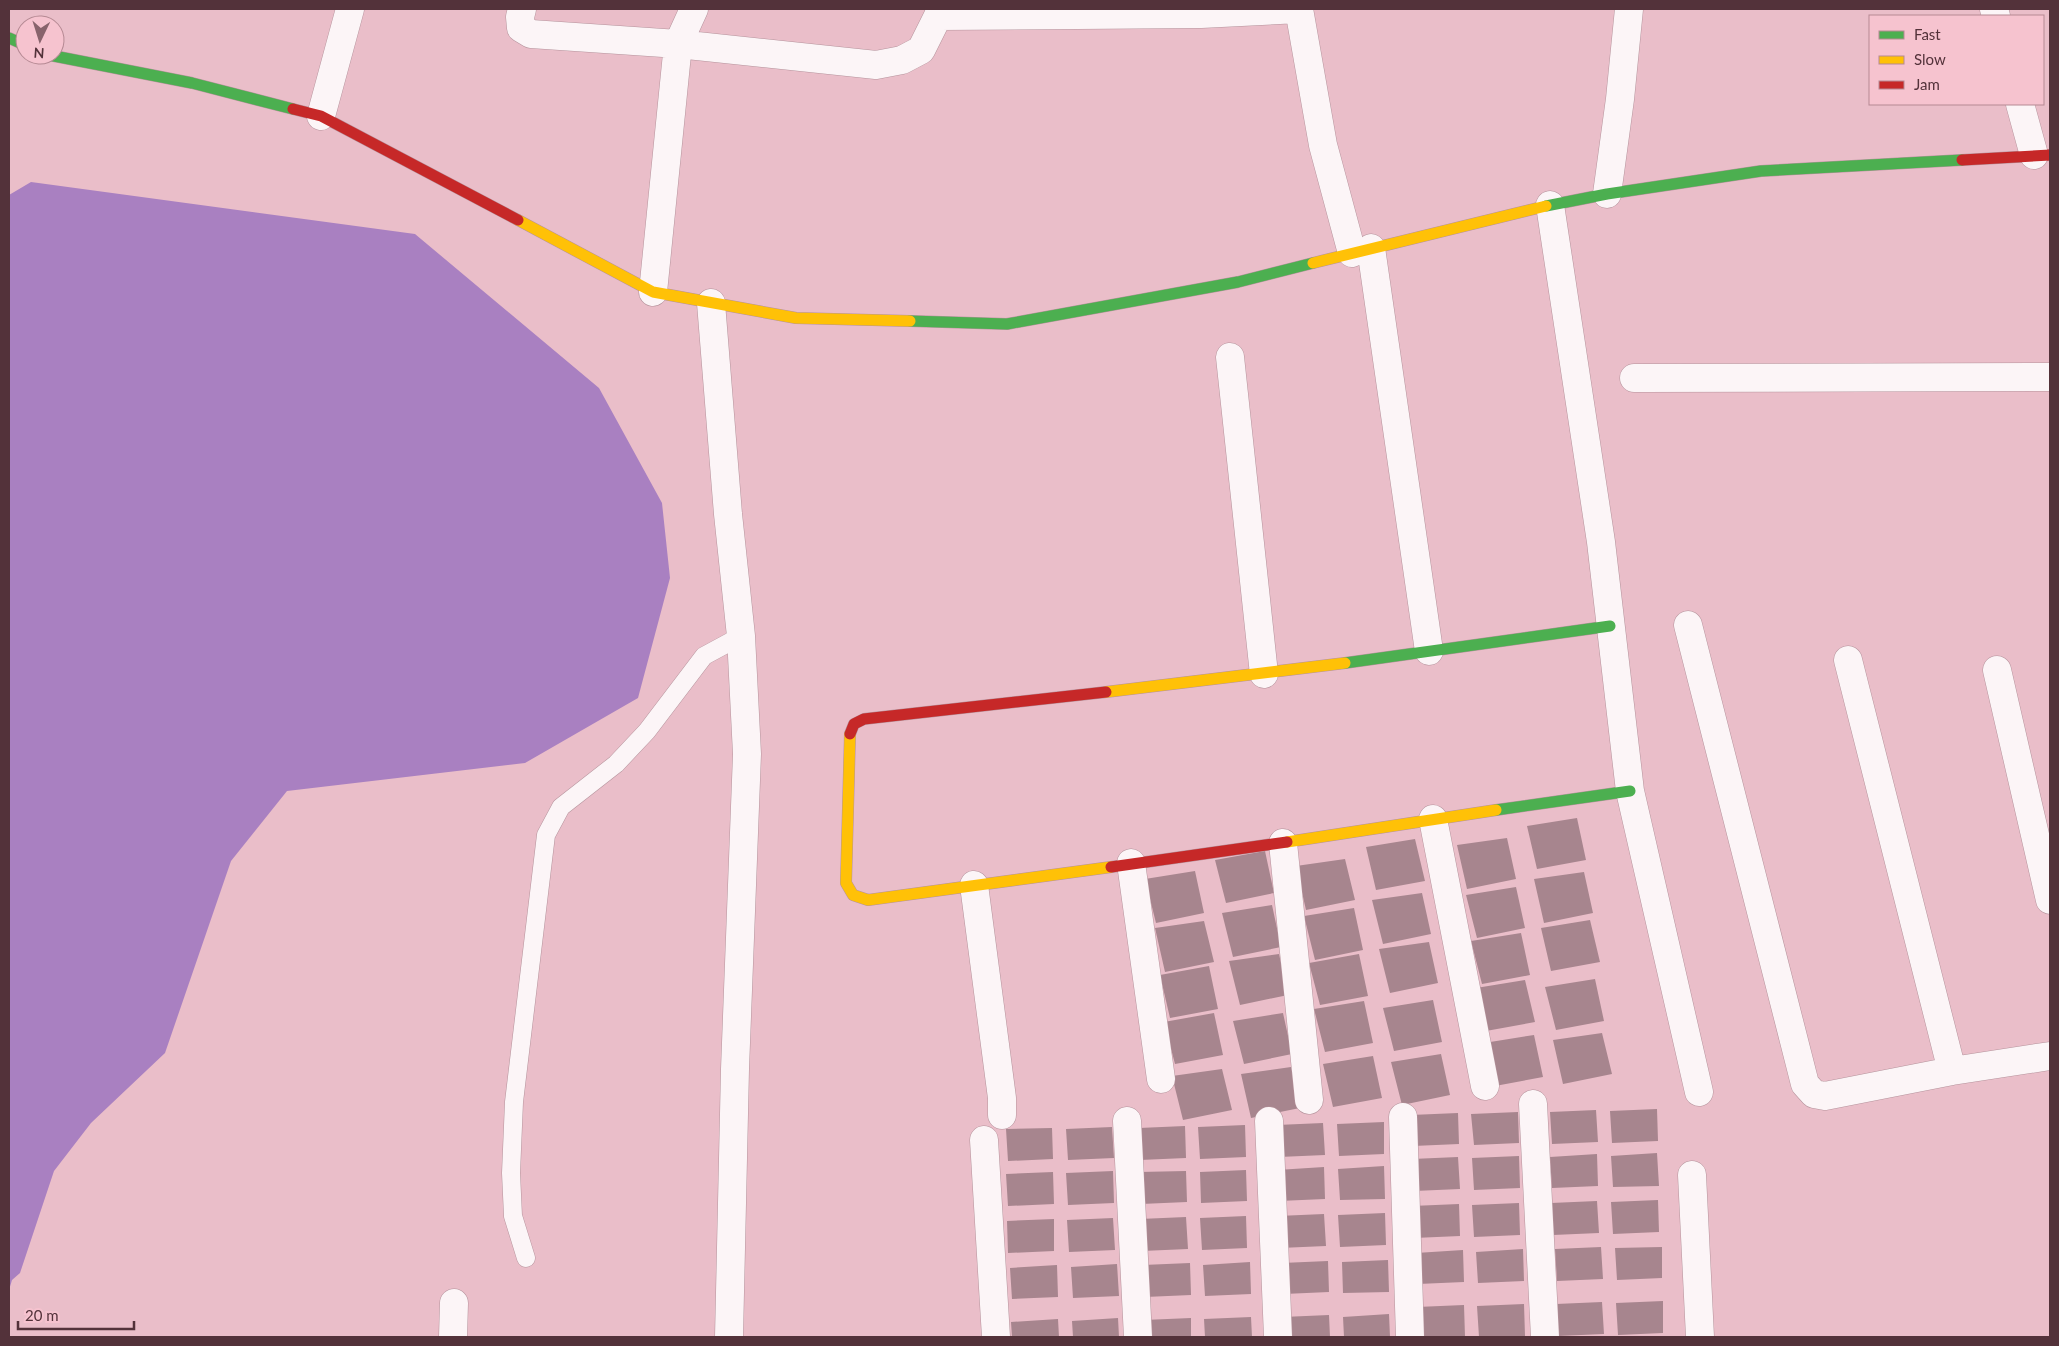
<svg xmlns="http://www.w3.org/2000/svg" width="2059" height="1346" font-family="Lato,sans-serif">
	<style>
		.water { fill: #a980c1 }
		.building { fill: #a7858e }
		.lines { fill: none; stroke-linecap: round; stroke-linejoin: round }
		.lane-casing { stroke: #b5939c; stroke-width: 19 }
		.street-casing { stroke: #b5939c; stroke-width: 29 }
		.fast-casing { stroke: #b5939c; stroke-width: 12 }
		.slow-casing { stroke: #b5939c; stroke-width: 12 }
		.jam-casing { stroke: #b5939c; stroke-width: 12 }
		.lane { stroke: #fcf5f7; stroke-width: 18 }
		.street { stroke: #fcf5f7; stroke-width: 28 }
		.fast { stroke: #4caf50; stroke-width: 11 }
		.slow { stroke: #ffc107; stroke-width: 11 }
		.jam { stroke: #c62828; stroke-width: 11 }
	</style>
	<rect width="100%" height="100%" fill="#eabec9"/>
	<path class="water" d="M 31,182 L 415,234 L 599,388 L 662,503 L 670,578 L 638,698 L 525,763 L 287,791 L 231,861 L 165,1053 L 91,1123 L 54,1171 L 20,1273 L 12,1280 L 9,1290 L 9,195 Z"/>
	<path class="building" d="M 1577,818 L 1586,860 L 1537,869 L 1527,826 Z
		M 1507,838 L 1516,879 L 1467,889 L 1457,845 Z
		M 1415,839 L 1425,881 L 1376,890 L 1366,847 Z
		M 1265,851 L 1274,893 L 1226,903 L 1215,860 Z
		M 1345,859 L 1355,900 L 1306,910 L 1296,866 Z
		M 1195,871 L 1204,913 L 1156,923 L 1145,879 Z
		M 1584,872 L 1593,913 L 1544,923 L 1534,879 Z
		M 1516,887 L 1525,928 L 1477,938 L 1466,895 Z
		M 1422,893 L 1431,934 L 1383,944 L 1372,900 Z
		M 1272,905 L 1281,947 L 1233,957 L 1222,913 Z
		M 1354,908 L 1363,950 L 1315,960 L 1304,916 Z
		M 1590,920 L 1600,962 L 1551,971 L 1541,928 Z
		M 1204,921 L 1214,962 L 1165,972 L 1155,928 Z
		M 1521,933 L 1530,975 L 1482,984 L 1471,941 Z
		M 1429,942 L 1438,983 L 1390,993 L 1379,949 Z
		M 1279,954 L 1288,995 L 1240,1005 L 1229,961 Z
		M 1359,954 L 1368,996 L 1320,1005 L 1309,963 Z
		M 1209,966 L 1218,1009 L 1170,1018 L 1160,975 Z
		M 1595,979 L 1604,1021 L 1556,1030 L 1545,987 Z
		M 1525,980 L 1535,1022 L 1486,1031 L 1476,988 Z
		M 1433,1000 L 1442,1042 L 1394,1051 L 1383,1008 Z
		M 1364,1001 L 1373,1043 L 1325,1052 L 1314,1009 Z
		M 1214,1013 L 1223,1055 L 1175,1064 L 1164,1022 Z
		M 1283,1013 L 1292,1054 L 1244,1064 L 1233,1021 Z
		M 1602,1033 L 1612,1074 L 1563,1084 L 1553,1040 Z
		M 1534,1035 L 1543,1077 L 1495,1086 L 1484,1043 Z
		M 1441,1054 L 1450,1095 L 1402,1105 L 1391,1062 Z
		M 1373,1056 L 1382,1098 L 1333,1107 L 1323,1064 Z
		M 1291,1067 L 1300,1108 L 1251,1118 L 1241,1074 Z
		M 1222,1069 L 1232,1110 L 1183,1120 L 1172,1076 Z
		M 1657,1109 L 1658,1141 L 1612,1143 L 1610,1111 Z
		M 1596,1110 L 1598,1142 L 1552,1144 L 1550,1112 Z
		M 1518,1112 L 1519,1143 L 1474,1145 L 1471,1114 Z
		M 1458,1113 L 1459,1144 L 1413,1146 L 1411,1115 Z
		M 1384,1122 L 1384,1154 L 1339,1156 L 1337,1124 Z
		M 1323,1123 L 1325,1155 L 1279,1157 L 1277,1125 Z
		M 1245,1125 L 1246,1157 L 1200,1159 L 1198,1127 Z
		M 1185,1126 L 1186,1158 L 1140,1160 L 1139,1128 Z
		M 1112,1127 L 1114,1158 L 1068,1160 L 1066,1129 Z
		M 1052,1128 L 1053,1159 L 1008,1161 L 1006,1129 Z
		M 1657,1153 L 1659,1186 L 1613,1187 L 1611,1156 Z
		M 1597,1154 L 1598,1186 L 1552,1188 L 1550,1157 Z
		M 1519,1156 L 1520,1188 L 1474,1190 L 1472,1158 Z
		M 1458,1157 L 1460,1189 L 1414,1191 L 1412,1159 Z
		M 1384,1166 L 1385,1199 L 1340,1200 L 1338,1169 Z
		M 1324,1167 L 1325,1199 L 1279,1201 L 1277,1170 Z
		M 1246,1170 L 1247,1201 L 1201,1203 L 1200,1172 Z
		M 1113,1171 L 1114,1203 L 1068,1205 L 1066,1173 Z
		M 1186,1171 L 1187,1202 L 1141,1204 L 1139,1172 Z
		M 1053,1172 L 1054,1204 L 1008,1206 L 1006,1174 Z
		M 1658,1200 L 1659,1232 L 1613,1234 L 1611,1202 Z
		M 1597,1201 L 1599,1233 L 1553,1235 L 1551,1203 Z
		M 1519,1203 L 1520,1235 L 1474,1237 L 1472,1205 Z
		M 1459,1204 L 1460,1236 L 1414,1238 L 1412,1206 Z
		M 1385,1213 L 1386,1245 L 1340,1247 L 1338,1215 Z
		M 1324,1214 L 1326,1246 L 1280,1248 L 1278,1216 Z
		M 1246,1216 L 1247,1248 L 1202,1250 L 1200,1218 Z
		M 1186,1217 L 1188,1249 L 1142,1251 L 1140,1219 Z
		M 1113,1218 L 1115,1250 L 1069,1252 L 1067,1220 Z
		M 1054,1219 L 1054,1251 L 1008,1253 L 1007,1221 Z
		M 1601,1247 L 1603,1279 L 1557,1281 L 1555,1249 Z
		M 1662,1247 L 1662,1278 L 1617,1280 L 1615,1248 Z
		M 1523,1249 L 1524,1281 L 1478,1283 L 1476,1252 Z
		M 1463,1250 L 1464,1282 L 1418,1284 L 1416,1253 Z
		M 1388,1260 L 1389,1292 L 1343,1293 L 1342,1262 Z
		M 1328,1261 L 1329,1292 L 1284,1294 L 1282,1263 Z
		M 1250,1262 L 1251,1294 L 1205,1296 L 1203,1265 Z
		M 1190,1263 L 1191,1295 L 1145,1297 L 1143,1265 Z
		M 1117,1264 L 1119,1296 L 1073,1298 L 1071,1267 Z
		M 1057,1265 L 1058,1297 L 1012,1299 L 1010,1268 Z
		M 1663,1301 L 1663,1333 L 1618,1335 L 1616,1303 Z
		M 1602,1302 L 1604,1334 L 1558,1336 L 1556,1304 Z
		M 1524,1304 L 1525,1336 L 1479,1337 L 1477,1306 Z
		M 1464,1305 L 1465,1337 L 1419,1337 L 1417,1307 Z
		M 1389,1314 L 1390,1337 L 1344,1337 L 1343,1317 Z
		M 1329,1315 L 1330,1337 L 1284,1337 L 1283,1317 Z
		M 1251,1317 L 1252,1337 L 1205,1337 L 1204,1319 Z
		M 1118,1318 L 1119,1337 L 1073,1337 L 1072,1321 Z
		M 1191,1318 L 1191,1337 L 1145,1337 L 1144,1320 Z
		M 1058,1319 L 1059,1337 L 1012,1337 L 1011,1322 Z"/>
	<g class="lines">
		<g class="lane-casing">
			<path id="lane" d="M 526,1258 L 513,1216 L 511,1173 L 514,1102 L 546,835 L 561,807 L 616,764 L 647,731 L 704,656 L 741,636"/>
		</g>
		<g class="street-casing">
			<path id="street" d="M 522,9 L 520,17 L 521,28 L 531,34 L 678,44 L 876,65 L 902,60 L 921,50 L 938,16
				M 940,9 L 938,16 L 1201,14 L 1299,9
				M 1299,9 L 1323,145 L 1352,253
				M 1994,9 L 1996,16
				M 2020,104 L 2034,155
				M 321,116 L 350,9
				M 1607,194 L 1620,99 L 1629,9
				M 1550,205 L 1601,542 L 1630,791 L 1699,1092
				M 1371,248 L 1429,651
				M 653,292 L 678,44 L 694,9
				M 711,303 L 728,514 L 741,636 L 747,754 L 735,1069 L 729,1337
				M 1230,357 L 1264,674
				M 1634,378 L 2050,377
				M 1688,625 L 1805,1084 L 1814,1094 L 1825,1096 L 1952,1071 L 2050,1056
				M 1848,660 L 1952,1071
				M 1997,670 L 2050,900
				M 1433,819 L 1485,1086
				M 1283,843 L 1309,1100
				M 1131,863 L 1161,1079
				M 974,885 L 1002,1098 L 1002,1115
				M 1533,1104 L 1545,1337
				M 1403,1117 L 1410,1337
				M 1127,1121 L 1138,1337
				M 1269,1121 L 1278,1337
				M 984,1140 L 996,1337
				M 1692,1175 L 1700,1337
				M 453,1337 L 454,1303"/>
		</g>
		<g class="fast-casing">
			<path id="fast" d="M 9,38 L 25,45
				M 49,55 L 192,83 L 293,109
				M 1546,206 L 1607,194 L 1761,171 L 1962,160
				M 910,321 L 1007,324 L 1238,282 L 1313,263
				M 1345,663 L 1610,626
				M 1496,810 L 1630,791"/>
		</g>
		<g class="slow-casing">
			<path id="slow" d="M 518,220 L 653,292 L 796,318 L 910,321
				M 1313,263 L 1546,206
				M 1106,692 L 1345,663
				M 850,734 L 846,883 L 853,895 L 868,900 L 1111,867
				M 1287,842 L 1496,810"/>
		</g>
		<g class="jam-casing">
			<path id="jam" d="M 293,109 L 321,116 L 518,220
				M 1962,160 L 2050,155
				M 850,734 L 854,724 L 864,719 L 1106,692
				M 1111,867 L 1287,842"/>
		</g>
		<use href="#lane" class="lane"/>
		<use href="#street" class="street"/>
		<use href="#fast" class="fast"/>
		<use href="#slow" class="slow"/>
		<use href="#jam" class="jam"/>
	</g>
	<rect width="2059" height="1346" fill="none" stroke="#53323a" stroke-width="20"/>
	<rect x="1869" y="15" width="175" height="90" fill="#f6c3cf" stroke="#b58993"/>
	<rect x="1879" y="31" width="25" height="8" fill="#4caf50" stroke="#b58993"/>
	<text x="1914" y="40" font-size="15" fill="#53323a">Fast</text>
	<rect x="1879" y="56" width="25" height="8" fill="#ffc107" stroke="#b58993"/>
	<text x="1914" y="65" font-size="15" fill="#53323a">Slow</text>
	<rect x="1879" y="81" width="25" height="8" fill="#c62828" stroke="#b58993"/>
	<text x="1914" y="90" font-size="15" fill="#53323a">Jam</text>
	<g transform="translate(40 40) rotate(184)"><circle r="24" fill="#f6c3cf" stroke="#b58993"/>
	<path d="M0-4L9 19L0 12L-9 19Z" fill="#88636c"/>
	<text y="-8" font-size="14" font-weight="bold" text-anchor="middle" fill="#53323a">N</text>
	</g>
	<path d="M18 1321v8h116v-8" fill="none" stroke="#53323a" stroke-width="2.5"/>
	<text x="25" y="1321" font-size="15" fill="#53323a" stroke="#f6c3cf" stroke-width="4" paint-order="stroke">20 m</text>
</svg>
